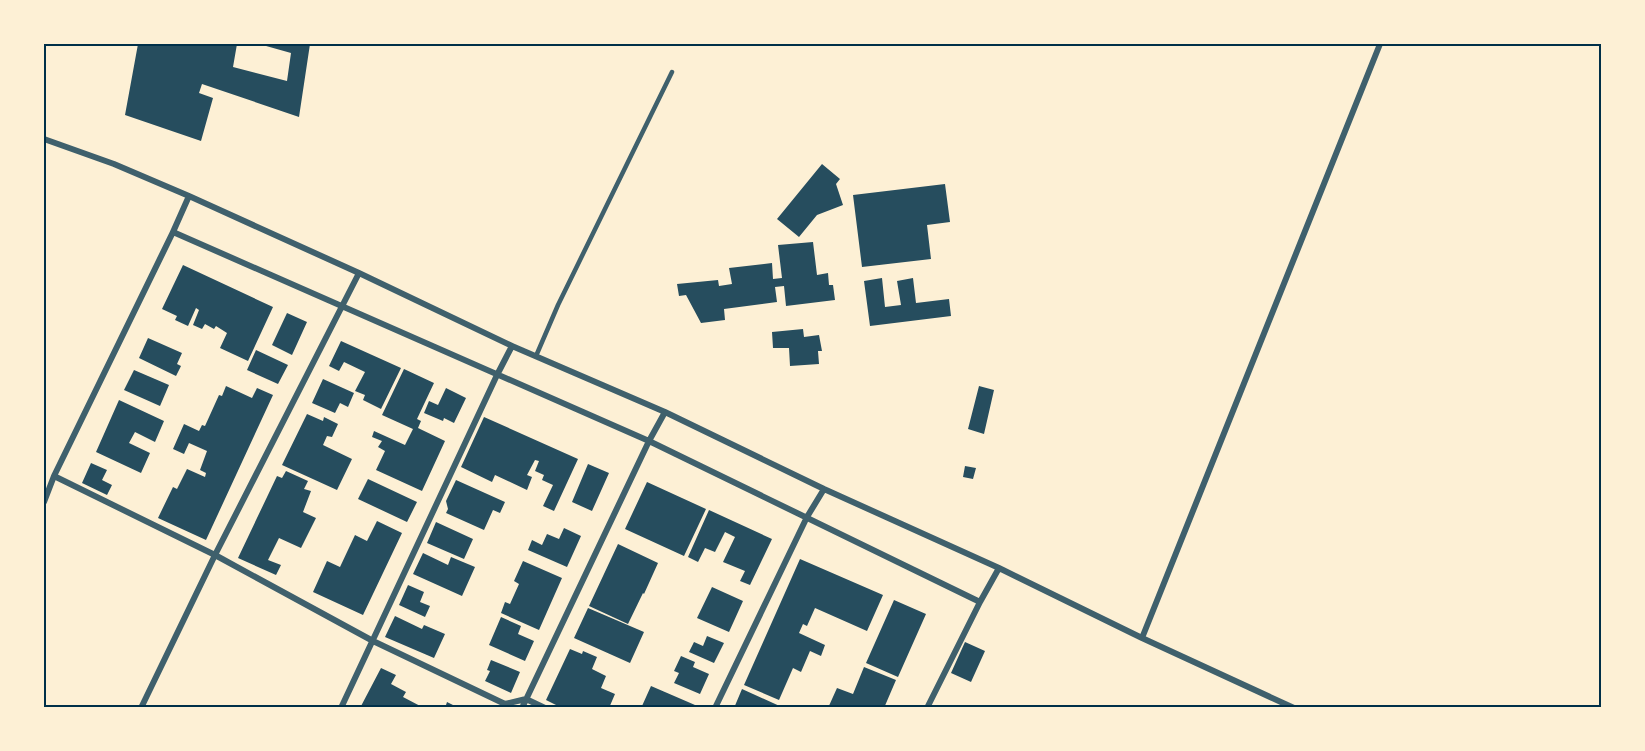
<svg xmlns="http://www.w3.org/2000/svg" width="1645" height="751" font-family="Merriweather,serif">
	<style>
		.building { fill: #264d5e }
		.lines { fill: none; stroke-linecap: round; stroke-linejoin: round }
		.service { stroke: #3f606c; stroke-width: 4.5 }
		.minor { stroke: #3f606c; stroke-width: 6 }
		.neatline { fill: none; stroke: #003049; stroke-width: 2 }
	</style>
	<rect width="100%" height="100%" fill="#fdf0d5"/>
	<path class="building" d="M 138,44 L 237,44 L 233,67 L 287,81 L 291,53 L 259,44 L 310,44 L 299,117 L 202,84 L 199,93 L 213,98 L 201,141 L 125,115 Z
		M 822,164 L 840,179 L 836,184 L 843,205 L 817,215 L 799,237 L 777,219 Z
		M 945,184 L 950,222 L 927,225 L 931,259 L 862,267 L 853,195 Z
		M 813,242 L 817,275 L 828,273 L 829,285 L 833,285 L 835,300 L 786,306 L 784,286 L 775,287 L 777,302 L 724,309 L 725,320 L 701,323 L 686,295 L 679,296 L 677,284 L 718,280 L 719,286 L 732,284 L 729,268 L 772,263 L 773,279 L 782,278 L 778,245 Z
		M 183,265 L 273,307 L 248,361 L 220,348 L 227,333 L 216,326 L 214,329 L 205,324 L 202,329 L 193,325 L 199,310 L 196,308 L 188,326 L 175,320 L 177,316 L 162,309 Z
		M 882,278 L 885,307 L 901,305 L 897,281 L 913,278 L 916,303 L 949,299 L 951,316 L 870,326 L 864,281 Z
		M 287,313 L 307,322 L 292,355 L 272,345 Z
		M 803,329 L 804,337 L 819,335 L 822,351 L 818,351 L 819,364 L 790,366 L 789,348 L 773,348 L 772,332 Z
		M 148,338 L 182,353 L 177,364 L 181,366 L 176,376 L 139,358 Z
		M 341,341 L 401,368 L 381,409 L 363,400 L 365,395 L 355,391 L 365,372 L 344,362 L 339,371 L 329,366 Z
		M 256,350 L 288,365 L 278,384 L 247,370 Z
		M 404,369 L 434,383 L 417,419 L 421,421 L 418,428 L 445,441 L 422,491 L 376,470 L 385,451 L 378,447 L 382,441 L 372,437 L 374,431 L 405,445 L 413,429 L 382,415 Z
		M 134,370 L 169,385 L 160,406 L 124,390 Z
		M 323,379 L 354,393 L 348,407 L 340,403 L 335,413 L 312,403 Z
		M 226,386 L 252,398 L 257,388 L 273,395 L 206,540 L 158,518 L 173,487 L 177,489 L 187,469 L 205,477 L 206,473 L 200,470 L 207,451 L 189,443 L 184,454 L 173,449 L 184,424 L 199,431 L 202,425 L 205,426 L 219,395 L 222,396 Z
		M 979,386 L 994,390 L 984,434 L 968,429 Z
		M 446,388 L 466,398 L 454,423 L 444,418 L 443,421 L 424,413 L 429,401 L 438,405 Z
		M 119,400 L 164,421 L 155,442 L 135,432 L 129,443 L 150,453 L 141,473 L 96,452 Z
		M 307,414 L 323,421 L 324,417 L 338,424 L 332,437 L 327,436 L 323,445 L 352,459 L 337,490 L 282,465 Z
		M 484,417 L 578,459 L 554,511 L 543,506 L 553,485 L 542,480 L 544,475 L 535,471 L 539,461 L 535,460 L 527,475 L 532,477 L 527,490 L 495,475 L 492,482 L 461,467 Z
		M 91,463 L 107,470 L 102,480 L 112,485 L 107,495 L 82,483 Z
		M 588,464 L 609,473 L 592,511 L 572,502 Z
		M 965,466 L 976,468 L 973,479 L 963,477 Z
		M 286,471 L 308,481 L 304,489 L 311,491 L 303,512 L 316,518 L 301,548 L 279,538 L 268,560 L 281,565 L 276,575 L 238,558 L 277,476 L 282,478 Z
		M 368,479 L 417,502 L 407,522 L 358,499 Z
		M 456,480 L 505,502 L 500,513 L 493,510 L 484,530 L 446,513 L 448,509 L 446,501 Z
		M 647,482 L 706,509 L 684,556 L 625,529 Z
		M 709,510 L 772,539 L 750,585 L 740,581 L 745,571 L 723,562 L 735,537 L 725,532 L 715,552 L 705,548 L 698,562 L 688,557 Z
		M 377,521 L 402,533 L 363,615 L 313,592 L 327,561 L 340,567 L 355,535 L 367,541 Z
		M 436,522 L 473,539 L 464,559 L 427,543 Z
		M 564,528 L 581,536 L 567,567 L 528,550 L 532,540 L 542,545 L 547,534 L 559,539 Z
		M 618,544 L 658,563 L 644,594 L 643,593 L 628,624 L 589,606 Z
		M 423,553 L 448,565 L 451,557 L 475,567 L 462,596 L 413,574 Z
		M 800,559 L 883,595 L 867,631 L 815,608 L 807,626 L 803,624 L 799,633 L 825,645 L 821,656 L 810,651 L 801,672 L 793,668 L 779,700 L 744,685 Z
		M 523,561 L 562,578 L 539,630 L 501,613 L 505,602 L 510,604 L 519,584 L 514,581 Z
		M 408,585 L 424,592 L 420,602 L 430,606 L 425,617 L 399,605 Z
		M 712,587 L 743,601 L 729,632 L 697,618 Z
		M 894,600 L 926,614 L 898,677 L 866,663 Z
		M 588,608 L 644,632 L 630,663 L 574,638 Z
		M 395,616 L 422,629 L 424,625 L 445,634 L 434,658 L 385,637 Z
		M 501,617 L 521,626 L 518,634 L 534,641 L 525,661 L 489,645 Z
		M 707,636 L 724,643 L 714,663 L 689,652 L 694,642 L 703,646 Z
		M 965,642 L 985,651 L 971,682 L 951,673 Z
		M 570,649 L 582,654 L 583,651 L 597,657 L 592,669 L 606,676 L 601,688 L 615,694 L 609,708 L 562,708 L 546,700 Z
		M 681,656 L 695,662 L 693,667 L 709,674 L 700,694 L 674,683 L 679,673 L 674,671 Z
		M 491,660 L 520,672 L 511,693 L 485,681 L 490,671 L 487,670 Z
		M 864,667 L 896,680 L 884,708 L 828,708 L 837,688 L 853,694 Z
		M 381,668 L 396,675 L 391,684 L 406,692 L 403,697 L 424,708 L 360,708 Z
		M 651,686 L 695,705 L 694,708 L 646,708 L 642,706 Z
		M 742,689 L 784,708 L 734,708 Z
		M 447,702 L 459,708 L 445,708 Z"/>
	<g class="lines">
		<path class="service" d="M 536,356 L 558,305 L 672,72"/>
		<path class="minor" d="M 44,139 L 114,164 L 189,196 L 359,273 L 512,346 L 665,412 L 824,489 L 999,568 L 1142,638 L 1294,708
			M 173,232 L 649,441 L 980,602
			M 54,476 L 215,555 L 373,641 L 505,704 L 526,699 L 545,708
			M 44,502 L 54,476 L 173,232 L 189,196
			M 1142,638 L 1380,44
			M 141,708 L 215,555 L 359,273
			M 341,708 L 497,375 L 512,346
			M 522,708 L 649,441 L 665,412
			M 715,708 L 807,517 L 824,489
			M 927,708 L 980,602 L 999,568"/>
	</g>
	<rect width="1645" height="751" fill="none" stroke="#fdf0d5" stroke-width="90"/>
	<rect x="45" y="45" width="1555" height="661" class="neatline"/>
</svg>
